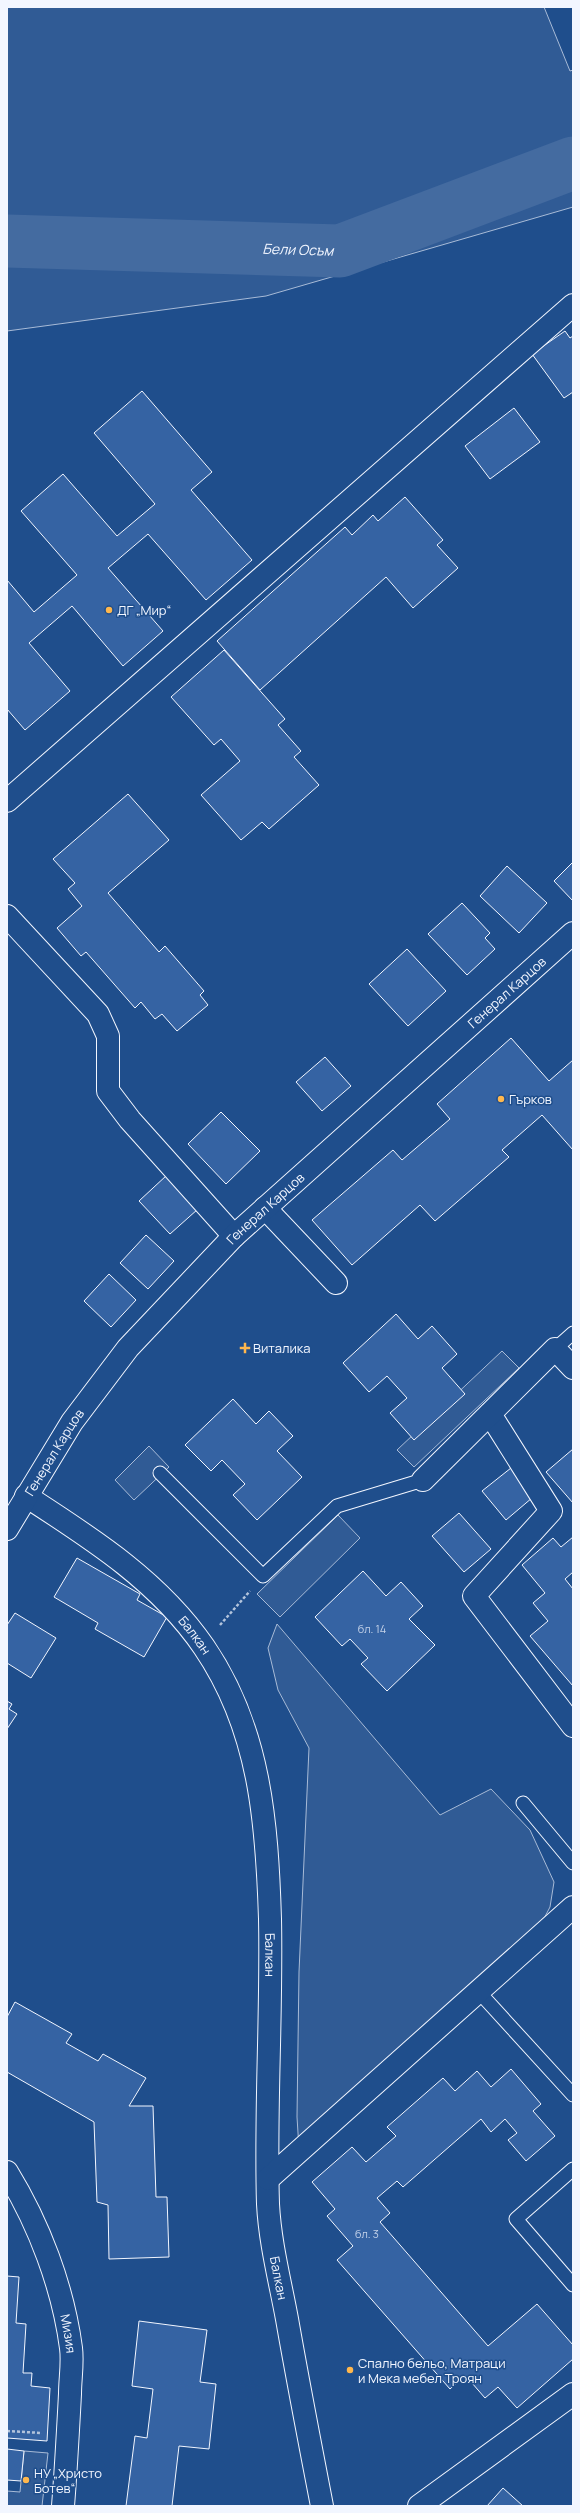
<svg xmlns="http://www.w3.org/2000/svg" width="580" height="2513" font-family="Manrope,sans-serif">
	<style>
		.built { fill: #305b95; stroke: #a8bbd7 }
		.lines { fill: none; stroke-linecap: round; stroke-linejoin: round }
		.river { stroke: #446ba0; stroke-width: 53 }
		.building { fill: #3563a3; stroke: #f2f6ff }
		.service-casing { stroke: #f2f6ff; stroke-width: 15 }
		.minor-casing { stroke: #f2f6ff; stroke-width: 24 }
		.secondary-casing { stroke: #f2f6ff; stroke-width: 24 }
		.path { stroke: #b3c4dc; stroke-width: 2.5; stroke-dasharray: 3 2; stroke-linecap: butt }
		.service { stroke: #1f4e8c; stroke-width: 13 }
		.minor { stroke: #1f4e8c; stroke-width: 22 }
		.secondary { stroke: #1f4e8c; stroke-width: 22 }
		.poi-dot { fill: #ffb74d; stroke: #1f4e8c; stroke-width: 1.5 }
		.labels { text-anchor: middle; stroke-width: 3; stroke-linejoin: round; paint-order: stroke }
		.number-label { font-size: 11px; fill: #c3d1e8 }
		.poi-label { font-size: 13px; fill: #f2f6ff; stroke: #1f4e8c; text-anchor: start }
		.street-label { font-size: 13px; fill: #f2f6ff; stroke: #1f4e8c }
		.water-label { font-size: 14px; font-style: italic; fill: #f2f6ff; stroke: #1f4e8c }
	</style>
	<rect width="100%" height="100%" fill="#1f4e8c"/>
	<path class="built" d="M 7,7 L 544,7 L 570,71 L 573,70 L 573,207 L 266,296 L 7,331 Z
		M 502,1351 L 519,1368 L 414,1467 L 397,1450 Z
		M 149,1446 L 169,1467 L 134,1500 L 115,1480 Z
		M 338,1515 L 360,1538 L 280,1617 L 257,1594 Z
		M 277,1624 L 440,1815 L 491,1789 L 530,1830 L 554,1882 L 550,1907 L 539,1928 L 299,2149 L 297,2117 L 299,1972 L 309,1748 L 278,1690 L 268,1648 Z
		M 24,2451 L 48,2453 L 42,2506 L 7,2506 L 7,2491 L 20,2492 Z"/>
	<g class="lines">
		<path class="river" id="s1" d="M 7,241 L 340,251 L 573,163"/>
	</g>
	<path class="building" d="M 565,331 L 570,338 L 573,336 L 573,392 L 564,398 L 532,354 Z
		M 142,391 L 212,472 L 191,490 L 252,560 L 206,600 L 148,534 L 108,568 L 163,631 L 123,666 L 72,606 L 29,643 L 70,691 L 25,730 L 7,709 L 7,580 L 34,612 L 77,575 L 21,511 L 63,474 L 117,536 L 155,504 L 94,433 Z
		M 514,408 L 540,442 L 490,479 L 465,446 Z
		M 405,497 L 443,540 L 437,545 L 458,568 L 413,608 L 386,577 L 260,690 L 217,641 L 345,527 L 352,535 L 373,515 L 378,521 Z
		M 224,650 L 285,719 L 278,725 L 301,751 L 294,757 L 319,785 L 269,829 L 262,822 L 241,840 L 201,795 L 240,761 L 221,739 L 214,745 L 171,697 Z
		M 128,794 L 169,840 L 108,893 L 159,952 L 165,946 L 204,991 L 200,995 L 208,1005 L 177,1031 L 162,1014 L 155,1019 L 141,1002 L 135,1008 L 86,952 L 81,956 L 57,928 L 82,906 L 68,889 L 75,883 L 53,859 Z
		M 573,862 L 573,901 L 554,881 Z
		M 507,866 L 547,903 L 519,933 L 480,896 Z
		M 462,903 L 490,933 L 485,938 L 495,949 L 467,975 L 428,934 Z
		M 407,949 L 446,991 L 408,1026 L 369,984 Z
		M 511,1038 L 549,1081 L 573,1060 L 573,1150 L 542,1115 L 502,1150 L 509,1157 L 435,1221 L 420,1205 L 352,1265 L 312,1220 L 393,1150 L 402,1160 L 450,1119 L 437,1104 Z
		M 325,1057 L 351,1086 L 322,1111 L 296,1082 Z
		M 221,1112 L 260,1151 L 226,1184 L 188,1144 Z
		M 167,1175 L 198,1209 L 170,1234 L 139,1201 Z
		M 146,1235 L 174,1261 L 148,1289 L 120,1263 Z
		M 109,1274 L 136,1300 L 111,1327 L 84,1301 Z
		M 396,1314 L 418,1339 L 432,1326 L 457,1354 L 442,1368 L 465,1394 L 414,1440 L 390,1413 L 407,1398 L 387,1376 L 369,1392 L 343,1363 Z
		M 233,1399 L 256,1424 L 269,1411 L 293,1436 L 277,1451 L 302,1477 L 257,1520 L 233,1495 L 245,1484 L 222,1460 L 211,1471 L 185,1445 Z
		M 573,1449 L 573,1503 L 546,1472 Z
		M 516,1464 L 539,1492 L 506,1520 L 482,1491 Z
		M 459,1513 L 491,1549 L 464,1572 L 432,1536 Z
		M 573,1537 L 573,1572 L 565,1579 L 573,1589 L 573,1686 L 530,1636 L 548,1621 L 533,1603 L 545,1593 L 522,1565 L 553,1538 L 561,1547 Z
		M 77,1558 L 140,1594 L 137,1600 L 167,1617 L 144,1657 L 95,1629 L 98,1623 L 54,1597 Z
		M 363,1571 L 386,1596 L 401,1582 L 423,1606 L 409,1619 L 435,1645 L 387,1691 L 361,1664 L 368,1658 L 350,1639 L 342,1646 L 315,1617 Z
		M 15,1613 L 56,1638 L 31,1678 L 7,1663 L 7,1625 Z
		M 7,1701 L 12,1704 L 9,1709 L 17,1714 L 7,1729 Z
		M 15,2002 L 72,2034 L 66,2043 L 98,2061 L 103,2054 L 146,2078 L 129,2106 L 153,2106 L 156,2197 L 167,2197 L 169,2257 L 109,2259 L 108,2205 L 97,2202 L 94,2122 L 7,2072 L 7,2017 Z
		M 511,2069 L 541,2104 L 533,2111 L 555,2136 L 526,2161 L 508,2140 L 517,2133 L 505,2119 L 491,2132 L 481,2119 L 403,2187 L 397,2181 L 377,2198 L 390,2213 L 380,2222 L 488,2346 L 537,2304 L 573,2345 L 573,2359 L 517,2408 L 498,2387 L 485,2398 L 465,2375 L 450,2389 L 337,2260 L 353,2246 L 327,2216 L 335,2209 L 312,2182 L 352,2147 L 366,2162 L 396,2136 L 387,2127 L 443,2078 L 455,2091 L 477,2071 L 491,2087 Z
		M 7,2276 L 19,2277 L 16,2323 L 26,2324 L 23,2373 L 32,2373 L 31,2386 L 50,2388 L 47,2441 L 7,2438 Z
		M 139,2321 L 207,2330 L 200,2382 L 216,2384 L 209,2449 L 179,2446 L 172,2506 L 126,2506 L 135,2436 L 147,2438 L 153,2389 L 132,2386 Z
		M 7,2449 L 24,2451 L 21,2481 L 7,2480 Z
		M 503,2488 L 523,2506 L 487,2506 Z"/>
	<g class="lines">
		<g class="service-casing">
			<path id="service" d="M 555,1349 L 573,1333
				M 160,1473 L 263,1576 L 337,1506 L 423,1480
				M 523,1803 L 573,1863
				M 479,1992 L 573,2095
				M 573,2169 L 516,2219 L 573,2285"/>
		</g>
		<g class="minor-casing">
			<g id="minor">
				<path d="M 7,801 L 573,305"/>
				<path d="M 7,916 L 98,1014 L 108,1036 L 108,1091 L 130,1120 L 234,1236"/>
				<path d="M 265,1208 L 336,1283"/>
				<path d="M 490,1414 L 551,1511 L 474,1596 L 573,1726"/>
				<path d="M 423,1480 L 555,1349 L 573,1368"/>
				<path id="s2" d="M 26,1496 C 91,1538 159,1581 204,1647 C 260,1729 267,1822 270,1919 C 272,2014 265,2109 268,2204 C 270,2243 280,2281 287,2319 C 298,2382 310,2444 322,2506"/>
				<path id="s3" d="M 7,2172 C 39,2224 63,2287 71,2348 C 73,2363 70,2379 70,2394 C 68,2431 66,2469 63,2506"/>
				<path d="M 268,2179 L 573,1907"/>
				<path d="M 419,2506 L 573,2394"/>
			</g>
		</g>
		<g class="secondary-casing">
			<g id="secondary">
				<path id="s4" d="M 7,1529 L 72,1422 L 128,1348 L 234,1236 L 573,933"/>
			</g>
		</g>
		<path class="path" d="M 220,1625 L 250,1591
			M 7,2431 L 42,2433"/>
		<use href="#service" class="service"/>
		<use href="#minor" class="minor"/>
		<use href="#secondary" class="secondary"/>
	</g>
	<g class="poi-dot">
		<circle cx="109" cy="610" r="4"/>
		<circle cx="501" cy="1099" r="4"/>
		<path d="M243 1342h4v4h4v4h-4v4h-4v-4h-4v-4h4z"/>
		<circle cx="350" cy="2370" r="4"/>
		<circle cx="26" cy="2480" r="4"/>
	</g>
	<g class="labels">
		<g class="number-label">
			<text x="372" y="1633">бл. 14</text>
			<text x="367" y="2238">бл. 3</text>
		</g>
		<g class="poi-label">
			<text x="117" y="615">ДГ „Мир“</text>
			<text x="509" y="1104">Гърков</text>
			<text x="253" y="1353">Виталика</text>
			<text x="358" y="2368">Спално бельо, Матраци<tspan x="358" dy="15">и Мека мебел Троян</tspan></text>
			<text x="34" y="2478">НУ „Христо<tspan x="34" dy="15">Ботев“</tspan></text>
		</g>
		<g class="street-label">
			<text dy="5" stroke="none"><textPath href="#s4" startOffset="738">Генерал Карцов</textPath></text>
			<text dy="5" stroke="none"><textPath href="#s4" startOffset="414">Генерал Карцов</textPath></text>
			<text dy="5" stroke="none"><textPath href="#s4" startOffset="90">Генерал Карцов</textPath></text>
			<text dy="5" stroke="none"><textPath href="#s2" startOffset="220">Балкан</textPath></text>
			<text dy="5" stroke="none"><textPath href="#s2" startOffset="555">Балкан</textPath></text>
			<text dy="5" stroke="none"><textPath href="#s2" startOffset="879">Балкан</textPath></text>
			<text dy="5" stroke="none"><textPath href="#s3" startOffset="174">Мизия</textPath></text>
		</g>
		<g class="water-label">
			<text dy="5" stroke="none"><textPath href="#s1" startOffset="291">Бели Осъм</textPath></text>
		</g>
	</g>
	<rect width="580" height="2513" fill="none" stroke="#f2f6ff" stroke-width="16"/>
</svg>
